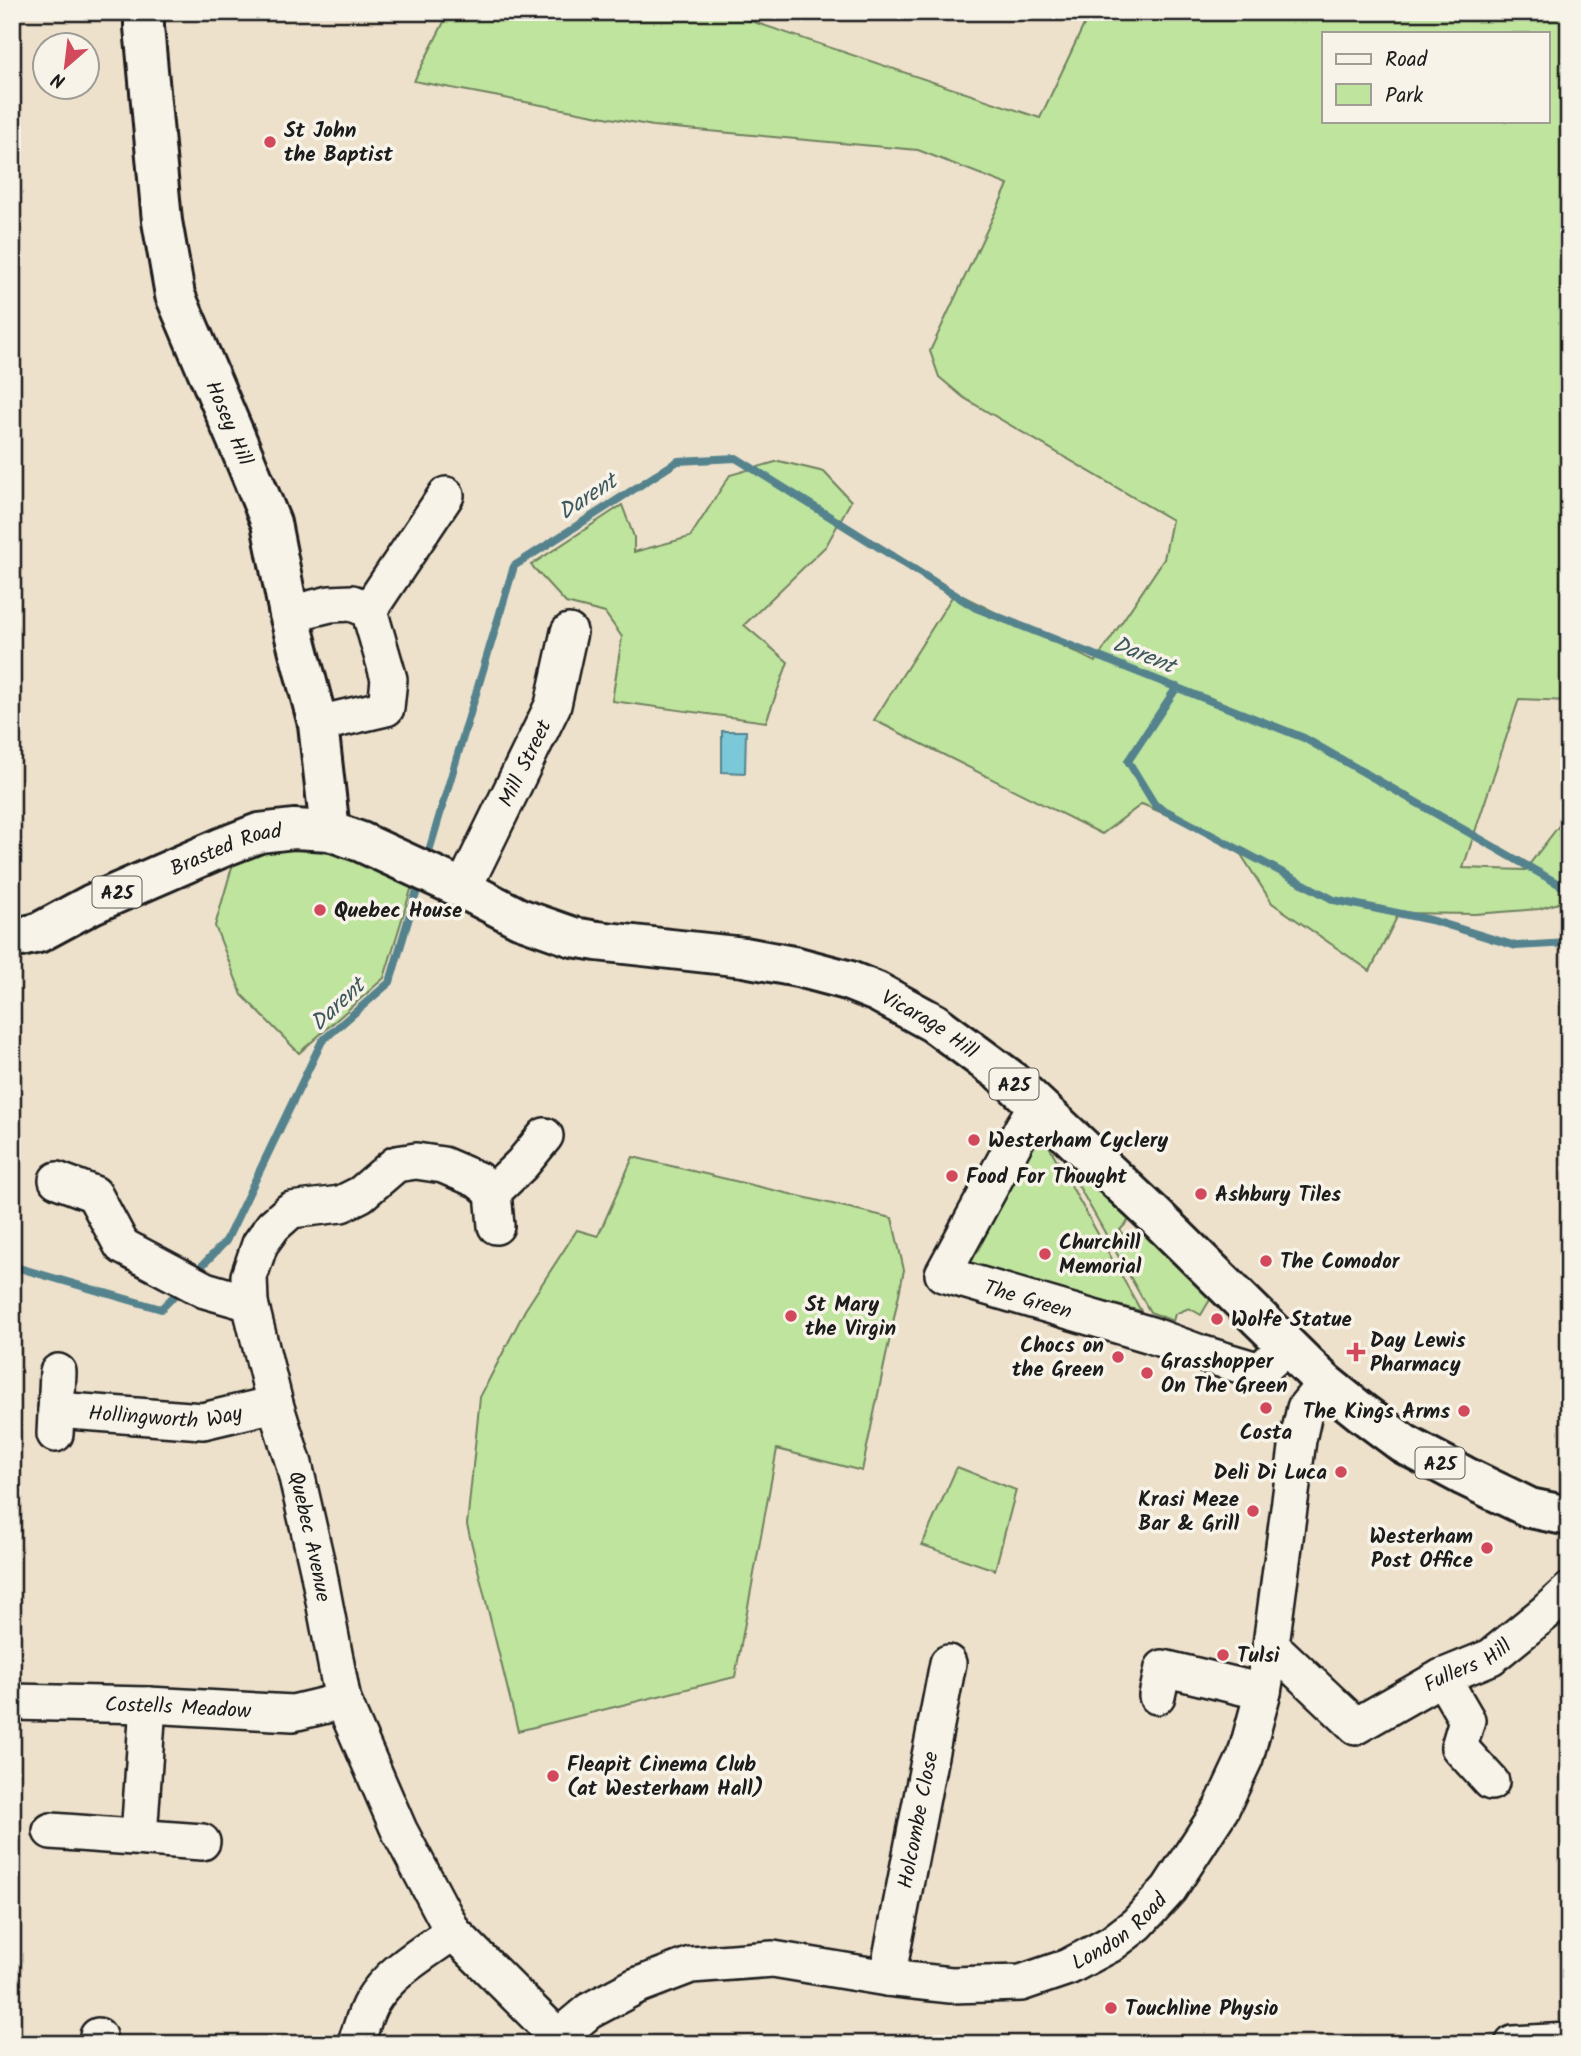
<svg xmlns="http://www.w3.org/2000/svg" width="1581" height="2056" font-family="Kalam,sans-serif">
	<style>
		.green { fill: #bfe49e; stroke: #6e805d; stroke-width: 2; fill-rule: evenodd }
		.water { fill: #7ac8d8; stroke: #54838d; stroke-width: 2 }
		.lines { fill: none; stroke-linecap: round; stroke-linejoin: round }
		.stream { stroke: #54838d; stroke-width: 8 }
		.minor-casing { stroke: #1c1c1c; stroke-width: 40 }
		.major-casing { stroke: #1c1c1c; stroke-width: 44 }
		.minor { stroke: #f7f3e8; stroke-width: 35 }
		.major { stroke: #f7f3e8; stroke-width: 38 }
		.poi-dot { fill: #d1495b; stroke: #f7f3e8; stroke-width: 2.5 }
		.labels { text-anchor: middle; stroke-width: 7; stroke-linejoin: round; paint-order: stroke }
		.shield { fill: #f7f3e8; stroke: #5e5c59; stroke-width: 2 }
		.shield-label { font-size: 19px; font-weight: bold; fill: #1c1c1c }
		.poi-label { font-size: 21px; font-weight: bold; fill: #1c1c1c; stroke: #f7f3e8; text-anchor: start }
		.street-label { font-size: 21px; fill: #1c1c1c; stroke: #f7f3e8 }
		.water-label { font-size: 23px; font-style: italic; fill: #3d585e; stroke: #f7f3e8 }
	</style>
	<rect width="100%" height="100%" fill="#eee1cc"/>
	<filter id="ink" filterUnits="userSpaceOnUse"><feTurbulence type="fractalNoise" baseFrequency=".0143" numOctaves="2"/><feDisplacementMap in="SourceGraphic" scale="14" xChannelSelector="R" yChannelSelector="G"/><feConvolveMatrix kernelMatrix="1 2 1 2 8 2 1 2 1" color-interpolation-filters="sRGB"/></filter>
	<g filter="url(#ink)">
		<path class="green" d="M 449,12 L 724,12 L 1040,118 L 1090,12 L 1569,12 L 1569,701 L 1519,699 L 1463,868 L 1525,870 L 1564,819 L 1569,805 L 1569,900 L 1539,909 L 1475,914 L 1399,913 L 1370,971 L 1272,903 L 1235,845 L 1142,804 L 1102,834 L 874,720 L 955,592 L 1095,662 L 1164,559 L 1172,520 L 964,398 L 939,377 L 930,351 L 1008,185 L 918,150 L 653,126 L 414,81 ZM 1548,33 L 1548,121 L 1324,121 L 1324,33 Z
			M 779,461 L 824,472 L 851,501 L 826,546 L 744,625 L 788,662 L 766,722 L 612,701 L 622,637 L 605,613 L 566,603 L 531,565 L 622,505 L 634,537 L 634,552 L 690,537 L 730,475 Z
			M 305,846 L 358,859 L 413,883 L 384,978 L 299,1053 L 242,995 L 215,926 L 236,853 Z
			M 1032,1137 L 1045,1139 L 1141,1311 L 983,1271 L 973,1267 L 969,1261 Z
			M 633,1157 L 892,1218 L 904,1270 L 862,1471 L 777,1449 L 735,1677 L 518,1731 L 467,1525 L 480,1397 L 525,1310 L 577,1230 L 598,1236 Z
			M 1062,1157 L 1129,1220 L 1120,1230 L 1128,1239 L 1138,1229 L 1214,1293 L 1201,1315 L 1189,1308 L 1175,1314 L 1173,1321 L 1150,1312 Z
			M 957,1467 L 1016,1490 L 995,1570 L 922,1545 Z"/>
		<path class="water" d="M 722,731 L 746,731 L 745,773 L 722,772 Z"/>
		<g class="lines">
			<path class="stream" d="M 1177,687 L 1128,761 L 1155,805 L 1334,900 L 1431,920 L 1516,946 L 1569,943
				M 426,861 L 514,566 L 678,461 L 736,458 L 976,608 L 1304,738 L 1569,890
				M 12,1266 L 161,1309 L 182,1288
				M 195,1273 L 226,1241 L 322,1041 L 390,982 L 420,880"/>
			<g class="minor-casing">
				<g id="minor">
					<path d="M 369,610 L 446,495"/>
					<path d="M 289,614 L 330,604 L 352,603 L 369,610 L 389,679 L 386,708 L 318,724"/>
					<path id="s1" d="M 463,889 L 553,705 L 569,632"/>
					<path id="s2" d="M 1038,1106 L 1033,1111 L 1023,1127 L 943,1274 L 1151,1335 L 1200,1353 L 1260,1371 L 1287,1345"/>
					<path d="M 57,1180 L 94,1194 L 122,1246 L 205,1290 L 250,1303"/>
					<path id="s3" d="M 493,1192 L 478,1180 L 443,1165 L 416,1161 L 396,1164 L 361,1194 L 341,1204 L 291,1210 L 273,1226 L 260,1244 L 249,1276 L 250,1303 L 275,1404 L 294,1464 L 318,1569 L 343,1701 L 399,1830 L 453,1932 L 558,2037"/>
					<path d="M 496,1226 L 493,1192 L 522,1164 L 545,1136"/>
					<path id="s4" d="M 56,1410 L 203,1421 L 275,1404"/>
					<path d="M 55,1434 L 58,1372"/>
					<path id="s5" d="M 1270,1652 L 1280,1654 L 1356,1726 L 1442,1677 L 1491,1657 L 1546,1612 L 1569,1591"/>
					<path d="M 1442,1677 L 1467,1720 L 1459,1747 L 1491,1782"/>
					<path d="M 1157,1696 L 1163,1668 L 1263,1692"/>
					<path id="s6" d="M 12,1702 L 148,1705 L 293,1713 L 343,1701"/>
					<path d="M 51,1831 L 202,1842"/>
					<path d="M 139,1837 L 148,1705"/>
					<path id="s7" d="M 887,1978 L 948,1663"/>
					<path d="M 97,2044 L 98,2036"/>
					<path d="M 355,2044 C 361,2031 364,2015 371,2003 C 389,1972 425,1952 453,1932"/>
					<path id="s8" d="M 553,2044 L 558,2037 L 589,2011 L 636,1986 L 691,1965 L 773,1959 L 887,1978 L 951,1985 L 1021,1983 L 1068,1967 L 1111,1944 L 1137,1924 L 1169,1889 L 1221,1809 L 1245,1758 L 1263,1692 L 1270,1652 L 1298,1440 L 1305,1408 L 1325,1383"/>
					<path d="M 1513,2044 L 1569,2041"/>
				</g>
			</g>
			<g class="major-casing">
				<g id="major">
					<path id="s9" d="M 144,12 L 144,27 L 162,221 L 175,295 L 244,457 L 271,523 L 289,614 L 318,724 L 330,831"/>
					<path id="s10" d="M 12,939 L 38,933 L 92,904 L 223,847 L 259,833 L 294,829 L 330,831 L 361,842 L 463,889 L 519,918 L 573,937 L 597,941 L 744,957 L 798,967 L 847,980 L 877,992 L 934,1023 L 1007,1077 L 1038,1106 L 1153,1214 L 1325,1383 L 1361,1412 L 1404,1444 L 1464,1476 L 1530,1508 L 1569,1516"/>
				</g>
			</g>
			<use href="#minor" class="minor"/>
			<use href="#major" class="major"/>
		</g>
	</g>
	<g class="poi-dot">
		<circle cx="270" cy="142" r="7"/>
		<circle cx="320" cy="910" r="7"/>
		<circle cx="974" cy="1140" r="7"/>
		<circle cx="952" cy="1176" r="7"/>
		<circle cx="1201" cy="1194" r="7"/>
		<circle cx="1045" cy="1254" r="7"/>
		<circle cx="1266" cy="1261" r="7"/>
		<circle cx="791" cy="1316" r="7"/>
		<circle cx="1217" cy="1319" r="7"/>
		<path d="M1352.5 1341.5h7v7h7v7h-7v7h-7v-7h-7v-7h7z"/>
		<circle cx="1118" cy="1357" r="7"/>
		<circle cx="1147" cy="1373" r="7"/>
		<circle cx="1266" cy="1408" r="7"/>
		<circle cx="1464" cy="1411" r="7"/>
		<circle cx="1341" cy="1472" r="7"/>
		<circle cx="1253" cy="1511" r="7"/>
		<circle cx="1487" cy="1548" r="7"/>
		<circle cx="1223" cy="1655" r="7"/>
		<circle cx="553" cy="1776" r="7"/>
		<circle cx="1111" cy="2008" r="7"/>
	</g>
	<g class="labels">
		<g class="shield">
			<rect x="92.5" y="876.5" width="49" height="31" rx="5"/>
			<rect x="989.5" y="1068.5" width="49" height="31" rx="5"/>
			<rect x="1415.5" y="1447.5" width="49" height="31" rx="5"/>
		</g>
		<g class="shield-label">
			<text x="117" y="899">A25</text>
			<text x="1014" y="1091">A25</text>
			<text x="1440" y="1470">A25</text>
		</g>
		<g class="poi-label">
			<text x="284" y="137">St John<tspan x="284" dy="24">the Baptist</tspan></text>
			<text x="334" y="917">Quebec House</text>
			<text x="988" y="1147">Westerham Cyclery</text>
			<text x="966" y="1183">Food For Thought</text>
			<text x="1215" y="1201">Ashbury Tiles</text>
			<text x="1059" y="1249">Churchill<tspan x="1059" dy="24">Memorial</tspan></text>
			<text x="1280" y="1268">The Comodor</text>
			<text x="805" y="1311">St Mary<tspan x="805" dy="24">the Virgin</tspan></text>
			<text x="1231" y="1326">Wolfe Statue</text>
			<text x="1370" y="1347">Day Lewis<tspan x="1370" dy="24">Pharmacy</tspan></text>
			<text x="1104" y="1352" text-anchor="end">Chocs on<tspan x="1104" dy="24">the Green</tspan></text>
			<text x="1161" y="1368">Grasshopper<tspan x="1161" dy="24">On The Green</tspan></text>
			<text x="1450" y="1418" text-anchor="end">The Kings Arms</text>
			<text x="1266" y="1439" text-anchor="middle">Costa</text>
			<text x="1327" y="1479" text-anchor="end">Deli Di Luca</text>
			<text x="1239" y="1506" text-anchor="end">Krasi Meze<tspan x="1239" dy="24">Bar &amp; Grill</tspan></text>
			<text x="1473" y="1543" text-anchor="end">Westerham<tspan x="1473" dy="24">Post Office</tspan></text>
			<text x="1237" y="1662">Tulsi</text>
			<text x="567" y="1771">Fleapit Cinema Club<tspan x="567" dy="24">(at Westerham Hall)</tspan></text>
			<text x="1125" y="2015">Touchline Physio</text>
		</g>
		<g class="street-label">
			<text dy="7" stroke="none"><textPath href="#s9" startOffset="424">Hosey Hill</textPath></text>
			<text dy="7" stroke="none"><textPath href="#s1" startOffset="140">Mill Street</textPath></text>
			<text dy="7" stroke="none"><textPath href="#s10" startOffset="233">Brasted Road</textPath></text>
			<text dy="7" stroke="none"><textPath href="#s10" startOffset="978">Vicarage Hill</textPath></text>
			<text dy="7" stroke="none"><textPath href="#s2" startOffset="282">The Green</textPath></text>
			<text dy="7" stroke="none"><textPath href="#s4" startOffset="110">Hollingworth Way</textPath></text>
			<text dy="7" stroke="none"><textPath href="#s3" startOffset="572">Quebec Avenue</textPath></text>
			<text dy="7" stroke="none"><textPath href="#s5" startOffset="242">Fullers Hill</textPath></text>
			<text dy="7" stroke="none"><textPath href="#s6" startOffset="166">Costells Meadow</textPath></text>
			<text dy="7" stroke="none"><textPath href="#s7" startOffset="161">Holcombe Close</textPath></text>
			<text dy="7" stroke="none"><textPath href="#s8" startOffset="606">London Road</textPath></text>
		</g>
		<g class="water-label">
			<text transform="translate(587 496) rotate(-33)" y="8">Darent</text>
			<text transform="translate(1144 654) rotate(22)" y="8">Darent</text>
			<text transform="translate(337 1004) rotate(-43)" y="8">Darent</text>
		</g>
	</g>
	<rect width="1581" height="2056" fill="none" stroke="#f7f3e8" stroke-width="42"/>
	<rect x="21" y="21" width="1539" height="2014" fill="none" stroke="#1c1c1c" stroke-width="2.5" filter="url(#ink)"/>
	<rect x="1322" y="32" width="228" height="91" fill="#f7f3e8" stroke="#9f9d96" stroke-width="2"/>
	<rect x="1336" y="54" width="35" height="10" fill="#f7f3e8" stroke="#9f9d96" stroke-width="2"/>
	<text x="1385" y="66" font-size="21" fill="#1c1c1c">Road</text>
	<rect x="1336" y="84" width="35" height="21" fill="#bfe49e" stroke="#9f9d96" stroke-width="2"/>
	<text x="1385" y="102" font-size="21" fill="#1c1c1c">Park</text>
	<g transform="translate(66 66) rotate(208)"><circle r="33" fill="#f7f3e8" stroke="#9f9d96" stroke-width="2"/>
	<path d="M0-5L12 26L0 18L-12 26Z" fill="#d1495b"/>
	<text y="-10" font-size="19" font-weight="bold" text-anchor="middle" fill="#1c1c1c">N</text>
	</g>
</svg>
